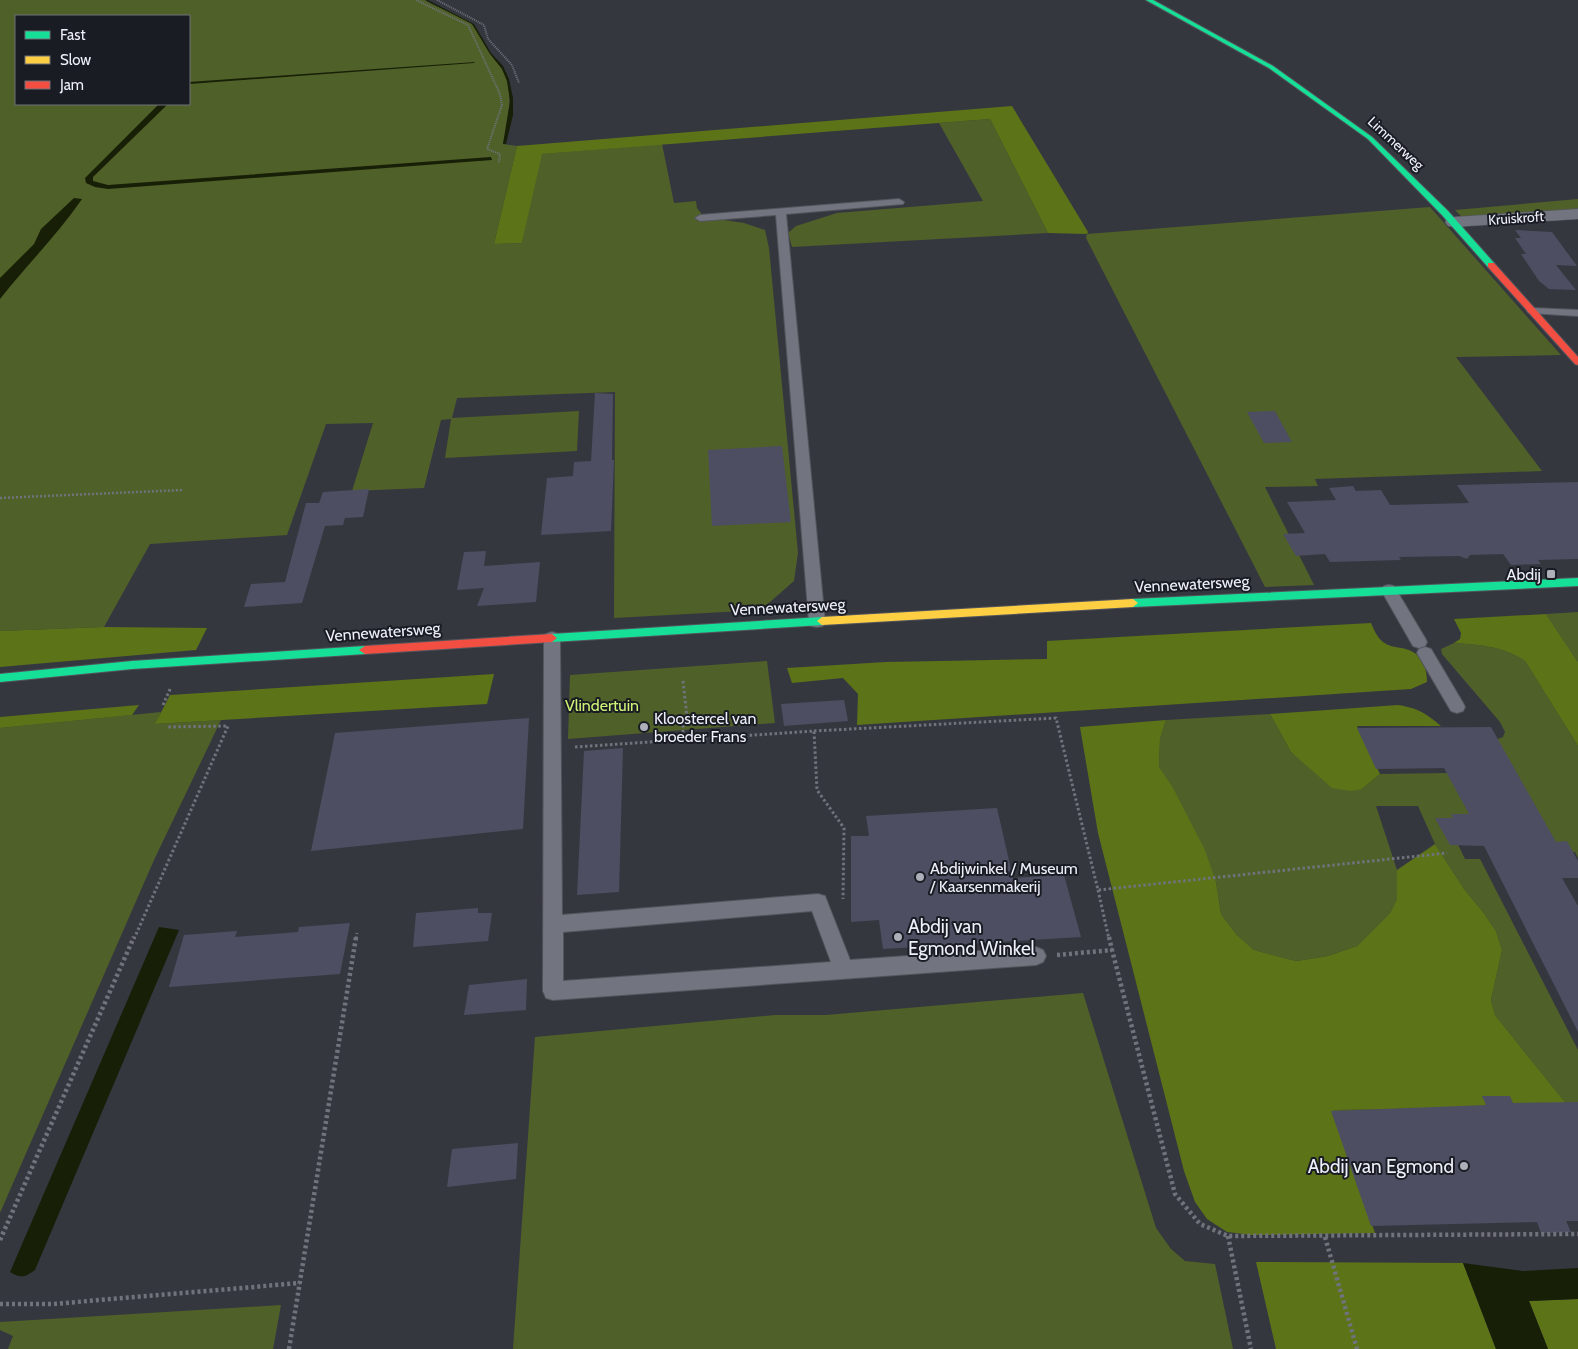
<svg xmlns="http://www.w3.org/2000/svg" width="1578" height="1349" viewBox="0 0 1578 1349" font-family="Cabin,sans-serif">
	<rect width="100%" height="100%" fill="#35373f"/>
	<path fill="#506029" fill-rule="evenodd" d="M0 0H425C439 9 456 13 469 22 478 27 480 39 486 47 490 55 497 61 502 69 515 92 508 119 503 144L517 146 494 244 522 243 541 154 662 144 674 203 696 201 697 208 704 217 744 223 765 230 769 248 798 553 794 581 761 610 614 618 615 392 457 398 452 418 579 411 577 451 445 458 451 419 441 420 424 488 352 491 373 423 326 424 287 535 150 544 104 627 0 631ZM16 16H189V104H16Z
		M990 119 1048 233 792 247 788 233 796 226 837 213 983 201 939 123Z
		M1578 199V210L1462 217 1455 210Z
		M1430 207 1561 355 1456 357 1542 471 1315 479 1318 486 1265 487 1314 585 1265 587 1086 238 1087 234Z
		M1578 612V662L1546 614Z
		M1454 643C1480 645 1503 646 1525 661L1578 746V858L1575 852 1559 853 1495 740 1503 737 1505 732 1500 722 1442 654 1441 649Z
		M767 661 775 723 568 739 570 675Z
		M161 712 156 724 221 720 154 860 0 1213V728Z
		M1270 714 1291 752 1362 789 1380 774 1450 773 1477 822 1448 824 1465 859H1480L1578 1050V1117L1337 1124 1334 1110 1567 1105 1495 1015 1491 1000 1502 950 1496 931 1483 912 1464 889 1435 844 1418 806H1376L1397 870V899L1390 913 1357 946 1328 956 1296 961 1254 950 1236 934 1221 914 1216 882 1159 767 1160 739 1166 720Z
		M1083 993 1156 1228 1171 1249 1185 1261 1215 1264 1233 1349H513L535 1037 775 1015H826Z
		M281 1305 273 1349H8L13 1336 0 1330V1322Z"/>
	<path fill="#5c7318" d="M1012 106 1088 232 1087 234 1048 233 990 119 542 154 522 243 494 244 517 146Z
		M1546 614 1578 662V746L1525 661C1503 646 1480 645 1454 643L1460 639 1461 633 1454 619Z
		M1371 623C1374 630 1377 637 1383 642 1392 649 1404 646 1413 652 1424 658 1427 671 1427 682L1411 689 857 725 858 694 843 678 792 683 787 668 886 662 1047 659V641Z
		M104 627 207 628 196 650 0 667V631Z
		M494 674 487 704 155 724 170 695Z
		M139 705 132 715 0 728V717Z
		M1398 705C1417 708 1426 713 1441 726H1357L1380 774 1362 789 1351 791 1332 788 1291 752 1270 714Z
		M1166 720 1160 739 1159 767 1173 788 1205 850 1216 882 1221 914 1236 934 1254 950 1296 961 1328 956 1357 946 1390 913 1397 899V870L1435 844 1464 889 1483 912 1496 931 1502 950 1491 1000 1495 1015 1568 1106 1334 1110 1337 1124 1375 1233 1252 1235 1227 1232 1207 1219 1195 1202 1184 1171 1098 833 1080 727Z
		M1256 1262 1463 1263 1496 1349H1276Z
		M1578 1299V1349H1548L1529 1301Z"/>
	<path fill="#181f07" d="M425 0H428L474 24 491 53 503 66 509 79 513 98V115L506 144H503L510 101 507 81 502 69 490 54 472 24Z
		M475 62 474 63 189 84V82Z
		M159 104H168L93 177V181L108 185 491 157 492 160 108 189 95 187 86 183 85 178Z
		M74 198 82 199C58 234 27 265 0 299V278L34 244 41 229Z
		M159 927 179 930 35 1270C25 1277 21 1279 10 1272Z
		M1463 1263 1523 1271 1578 1268V1299L1529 1301 1548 1349H1496Z"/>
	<path fill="#4d4e61" d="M1515 230 1552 232 1577 266 1556 265 1576 290 1549 289 1539 281 1521 254H1526L1515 238H1521Z
		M595 393 613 394 612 460H614L611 531 541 535 547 478 573 476 574 462 591 461Z
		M1275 411 1292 442 1264 443 1247 412Z
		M782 446 791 522 712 526 708 450Z
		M1578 482V559L1538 560 1541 564 1511 565 1503 554 1470 555 1467 559 1459 556 1399 557 1401 560 1330 562 1325 554 1296 556 1283 534 1305 533 1287 502 1336 500 1329 488 1353 486 1356 491 1381 490 1390 505 1469 503 1457 485Z
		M369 489 363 517 345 518 343 525 325 526 302 603 244 607 251 584 285 582 306 503H319L323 492Z
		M486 551 484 566 540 562 536 602 477 606 484 588 457 590 464 552Z
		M844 700 848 721 784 726 781 704Z
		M529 718 523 829 311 851 335 733Z
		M1491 727 1556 842 1567 841 1578 861V878H1562L1578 906V1032L1484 846 1450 845 1435 818H1453L1451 814H1469L1444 768 1376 769 1357 728Z
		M623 748 619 892 577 895 584 751Z
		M997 808 1013 878 1064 875 1081 937 883 949 879 920 851 922V836H869L866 816Z
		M478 908V913H492L488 941 413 947 416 913Z
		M350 923 340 974 169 987 184 935 237 931 235 937 298 932 299 927Z
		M527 979 526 1010 464 1015 469 985Z
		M1482 1096H1510L1513 1103 1578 1102V1221H1566L1571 1232 1541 1233 1537 1222 1371 1226 1331 1111 1486 1105Z
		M518 1143 516 1179 447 1187 452 1149Z"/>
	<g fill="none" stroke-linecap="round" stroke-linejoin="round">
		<g stroke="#53555c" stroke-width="2">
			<path id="lane" d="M899 199 904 202 903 204 786 214 825 622 823 626 817 627 811 626 809 622 776 215 700 221 695 218 700 215Z
				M1533 308 1578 310V316L1529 313 1527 311Z
				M1389 585 1394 586 1425 638 1427 642 1425 646 1419 648 1413 646 1381 590 1384 586Z
				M552 632 558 634 560 638 562 915 818 894 825 896 850 960 1036 947 1043 950 1046 956 1043 962 1036 965 553 1000 546 998 543 991 544 638 546 634ZM812 911 831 962 563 981V932Z
				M1425 647 1431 649 1463 703 1465 707 1463 711 1457 713 1451 711 1417 653 1419 649Z"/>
		</g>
		<g stroke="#53555c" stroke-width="1">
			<path id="street" d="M1578 209V219L1454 227 1448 226 1445 222 1448 218 1454 217Z"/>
		</g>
		<g stroke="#53555c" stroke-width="2">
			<path id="fast" d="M1146 0H1153L1273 66 1372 137 1448 211 1494 263V267H1488L1442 215 1368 139 1269 68Z
				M1578 578V586L1133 607 1128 603 1133 599Z
				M822 617 827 621 822 625 552 642 547 638 552 634Z
				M365 646 371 650 365 654 132 669 0 682V674L132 661Z"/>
		</g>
		<g stroke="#53555c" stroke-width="2">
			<path id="slow" d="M1133 599 1138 603 1133 607 822 625 817 621 822 617Z"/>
		</g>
		<g stroke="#53555c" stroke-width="2">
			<path id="jam" d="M1488 263H1494L1578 357V365L1575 364 1488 267Z
				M552 634 557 638 552 642 365 654 359 650 365 646Z"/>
		</g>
		<path stroke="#71737c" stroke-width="2" stroke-dasharray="1 1" stroke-linecap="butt" d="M416 0 468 25 500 94 502 105 487 149 500 154 499 163
			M437 0 484 25 488 39 512 65 519 83"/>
		<path stroke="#71737c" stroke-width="2.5" stroke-dasharray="2 2" stroke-linecap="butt" d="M0 498 183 490"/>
		<path stroke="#71737c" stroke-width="3" stroke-dasharray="2.5 2.5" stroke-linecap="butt" d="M683 681 687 717 683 726V740
			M163 705 171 687
			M814 731 1056 718 1098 890 1447 853
			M575 747 814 731 817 790 844 828 843 899
			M1098 890 1109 939
			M134 939 228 726 167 727
			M356 939 357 933"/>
		<path stroke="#71737c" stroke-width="4.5" stroke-dasharray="3 3" stroke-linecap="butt" d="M1109 937 1112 950
			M1057 955 1112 950 1175 1194 1200 1224 1228 1236 1578 1234
			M1228 1236 1251 1349
			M1325 1237 1357 1349
			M0 1240 134 937
			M0 1304H53L300 1283
			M289 1349 356 937"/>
		<use href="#lane" fill="#727480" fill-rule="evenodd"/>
		<use href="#street" fill="#727480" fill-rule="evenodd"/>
		<use href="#fast" fill="#16e098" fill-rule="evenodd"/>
		<use href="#slow" fill="#ffcf43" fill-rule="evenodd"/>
		<use href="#jam" fill="#f24e42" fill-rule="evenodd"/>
	</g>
	<g fill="#adafb9" stroke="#1a1c23" stroke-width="2">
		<rect x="1546" y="569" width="10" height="10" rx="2.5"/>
		<circle cx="644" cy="727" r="5"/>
		<circle cx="920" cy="877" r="5"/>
		<circle cx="898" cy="937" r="5"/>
		<circle cx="1464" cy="1166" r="5"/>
	</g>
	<g text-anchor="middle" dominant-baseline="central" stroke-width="4" stroke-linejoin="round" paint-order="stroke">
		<g font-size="14" fill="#edeffa" stroke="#1a1c23">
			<text transform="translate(1396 143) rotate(43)">Limmerweg</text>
			<text transform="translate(1516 218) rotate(-4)">Kruiskroft</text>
		</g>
		<g font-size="16" fill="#edeffa" stroke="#1a1c23" text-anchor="start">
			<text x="1541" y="574" text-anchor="end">Abdij</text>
			<text x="654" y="718">Kloostercel van<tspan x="654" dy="18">broeder Frans</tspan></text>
			<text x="930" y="868">Abdijwinkel / Museum<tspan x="930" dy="18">/ Kaarsenmakerij</tspan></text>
		</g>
		<g font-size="16" fill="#edeffa" stroke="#1a1c23">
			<text transform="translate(1192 584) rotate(-3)">Vennewatersweg</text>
			<text transform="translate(788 607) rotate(-3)">Vennewatersweg</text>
			<text transform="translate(383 632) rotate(-4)">Vennewatersweg</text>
		</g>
		<g font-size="16" fill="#cff477" stroke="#1a1c23">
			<text x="602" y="705">Vlindertuin</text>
		</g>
		<g font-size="19" fill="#edeffa" stroke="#1a1c23" text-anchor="start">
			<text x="908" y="926">Abdij van<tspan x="908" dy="22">Egmond Winkel</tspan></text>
			<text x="1454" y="1166" text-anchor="end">Abdij van Egmond</text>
		</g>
	</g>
	<rect x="15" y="15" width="175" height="90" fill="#1a1c23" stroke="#6e7079"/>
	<rect x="25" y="31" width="25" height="8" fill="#16e098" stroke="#6e7079"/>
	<text x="60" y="40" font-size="15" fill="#edeffa">Fast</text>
	<rect x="25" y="56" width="25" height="8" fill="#ffcf43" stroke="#6e7079"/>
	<text x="60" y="65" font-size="15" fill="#edeffa">Slow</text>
	<rect x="25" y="81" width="25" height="8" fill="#f24e42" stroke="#6e7079"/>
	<text x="60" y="90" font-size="15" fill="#edeffa">Jam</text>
</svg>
